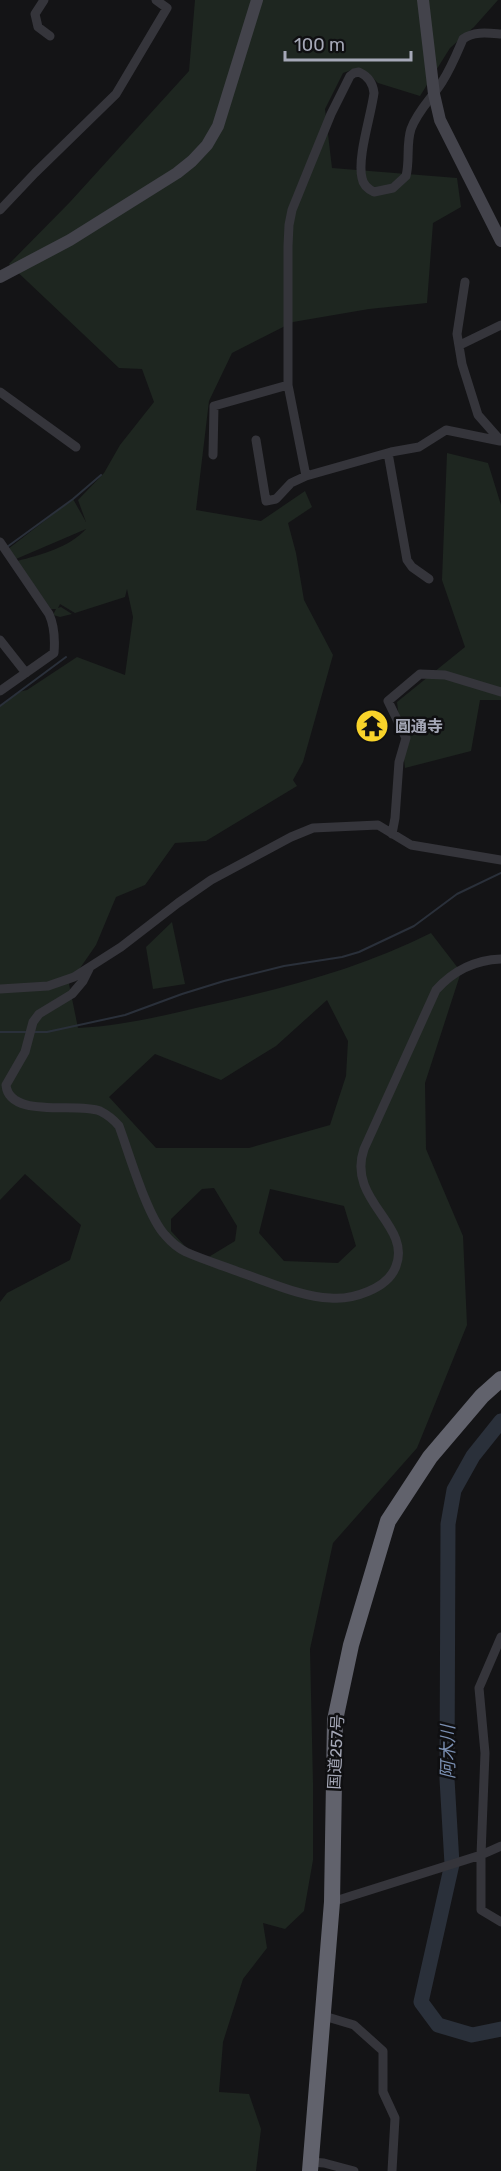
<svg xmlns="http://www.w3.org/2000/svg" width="501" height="2171" viewBox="0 0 501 2171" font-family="Rubik,'Noto Sans JP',sans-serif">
	<rect width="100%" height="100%" fill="#141416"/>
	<path fill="#1e2620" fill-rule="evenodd" d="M195 0H498L474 27 450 48 420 96 378 83 367 72 357 68 343 73 325 109 332 168 457 178 461 207 433 223 427 303 369 309 293 322 232 353 209 401 196 510 261 521 305 491 312 507 288 523 296 553 304 600 333 655 303 762 293 780 297 786 206 841 175 843 145 885 116 897 96 945 69 984 78 1028C122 1026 166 1015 209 1005 285 988 362 968 431 933L461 972 425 1083 426 1149 463 1236 467 1325 417 1448 333 1543 310 1649 313 1783V1860L304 1911 285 1929 263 1923 267 1948 243 1979 223 2042 219 2092 249 2094 261 2129 256 2171H0V1302L7 1293 70 1260 81 1225 25 1174 0 1200V706L18 692 27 690 77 657 125 675 133 617 127 589 125 597 75 613 60 604 58 608 61 607 72 614 60 617 53 615 56 609H51L17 561C41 555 70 547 86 529L16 559 8 549 73 499 86 522 78 500 104 473 120 445 154 402 142 369 119 368 9 264 70 202 189 71ZM327 1000 348 1041 346 1076 330 1125 249 1148H156L109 1097 155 1054 221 1080 276 1046ZM214 1188 237 1226 235 1241 207 1258 194 1256 171 1231V1219L202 1189ZM270 1189 344 1206 356 1246 338 1263 284 1261 259 1233Z
		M447 453 488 463 501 505V700H480L471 751 405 768 397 702 465 647 442 580Z
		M172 922 185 984 153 989 146 947Z"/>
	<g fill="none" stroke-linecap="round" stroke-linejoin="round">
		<path stroke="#2a303a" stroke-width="2" d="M7 547 73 499 101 475
			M0 706 66 657
			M0 1032H27
			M33 1032H47L125 1015 182 994 224 981 284 966 342 957 359 952 414 926 457 894 501 873"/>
		<path stroke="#2a303a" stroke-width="15" d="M501 1421 473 1456 454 1490 448 1524 447 1779 452 1864 421 2002 438 2025 472 2035 501 2029"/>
		<path stroke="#35353b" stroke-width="9" d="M44 0 35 14 38 27 50 36
			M0 210 35 173 116 94 167 8 156 0
			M465 282 457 334 462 364 478 415 501 441
			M460 345 501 325
			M0 392 76 447
			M256 440 266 501 276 499 291 483 306 476 391 452 419 447 446 430 500 441
			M388 453 407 560 412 567 429 579
			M213 455 214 406 288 385
			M306 476 288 385V246L289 225 292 210 309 168 331 114 350 76 354 73 359 72C368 76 373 84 374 93 371 116 357 157 362 178 363 185 368 189 374 192L393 188 406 176C410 161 406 144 411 129 418 110 432 98 442 82 451 68 457 53 463 39 474 31 488 33 501 34
			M0 542 49 614C54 625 55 641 54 653L0 691
			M0 640 26 673
			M392 834 395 818 399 762 406 738 388 701 420 674 445 675 501 692
			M89 969 83 981 72 994 39 1014 33 1022 25 1052 6 1085C9 1119 77 1102 100 1111 108 1115 114 1120 119 1126 129 1153 147 1216 165 1235 171 1242 178 1248 186 1252 204 1260 224 1266 242 1273 269 1282 302 1297 330 1298 352 1300 388 1289 396 1266 412 1225 346 1200 364 1149L436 990C453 971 475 960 501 959
			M0 989 48 986 74 977 121 947 178 903 211 880 291 837 313 828 378 825 411 845 501 860
			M501 1637 479 1688 485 1753 481 1855V1910L501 1922
			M332 1902 481 1855 501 1846
			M324 2016 354 2025 383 2051V2092L395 2118 392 2171
			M311 2162 324 2163 354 2171"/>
		<path stroke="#43434b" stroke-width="12" d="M423 0 434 94 440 120 501 241
			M0 277 70 240 177 173 192 161 207 145 218 126 257 0"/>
		<path stroke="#61626c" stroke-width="16" d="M310 2171 332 1902 335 1720 351 1645 388 1521 430 1457 482 1396 501 1379"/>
	</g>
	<defs>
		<g id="temple-disc" transform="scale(1.725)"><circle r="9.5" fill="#f8d32a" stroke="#0f0f11"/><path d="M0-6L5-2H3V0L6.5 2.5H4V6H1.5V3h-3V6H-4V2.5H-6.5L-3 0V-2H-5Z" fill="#111"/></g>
	</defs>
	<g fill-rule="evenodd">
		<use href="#temple-disc" x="372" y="726"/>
	</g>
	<g text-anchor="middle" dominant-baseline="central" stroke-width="5" stroke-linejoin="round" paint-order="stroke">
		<g font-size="16" font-weight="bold" fill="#a5a8b7" stroke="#0f0f11" text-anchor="start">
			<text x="395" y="726">圓通寺</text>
		</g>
		<g font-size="16" fill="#a5a8b7" stroke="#0f0f11">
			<text transform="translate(336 1752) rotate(-87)">国道257号</text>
		</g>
		<g font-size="18" font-style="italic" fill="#7b90b3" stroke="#0f0f11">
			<text transform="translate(448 1752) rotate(-90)">阿木川</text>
		</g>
	</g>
	<path d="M285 51v9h126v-9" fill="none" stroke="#a5a8b7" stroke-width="3"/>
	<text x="294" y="51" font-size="18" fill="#a5a8b7" stroke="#0f0f11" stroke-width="4.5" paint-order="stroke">100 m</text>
</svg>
